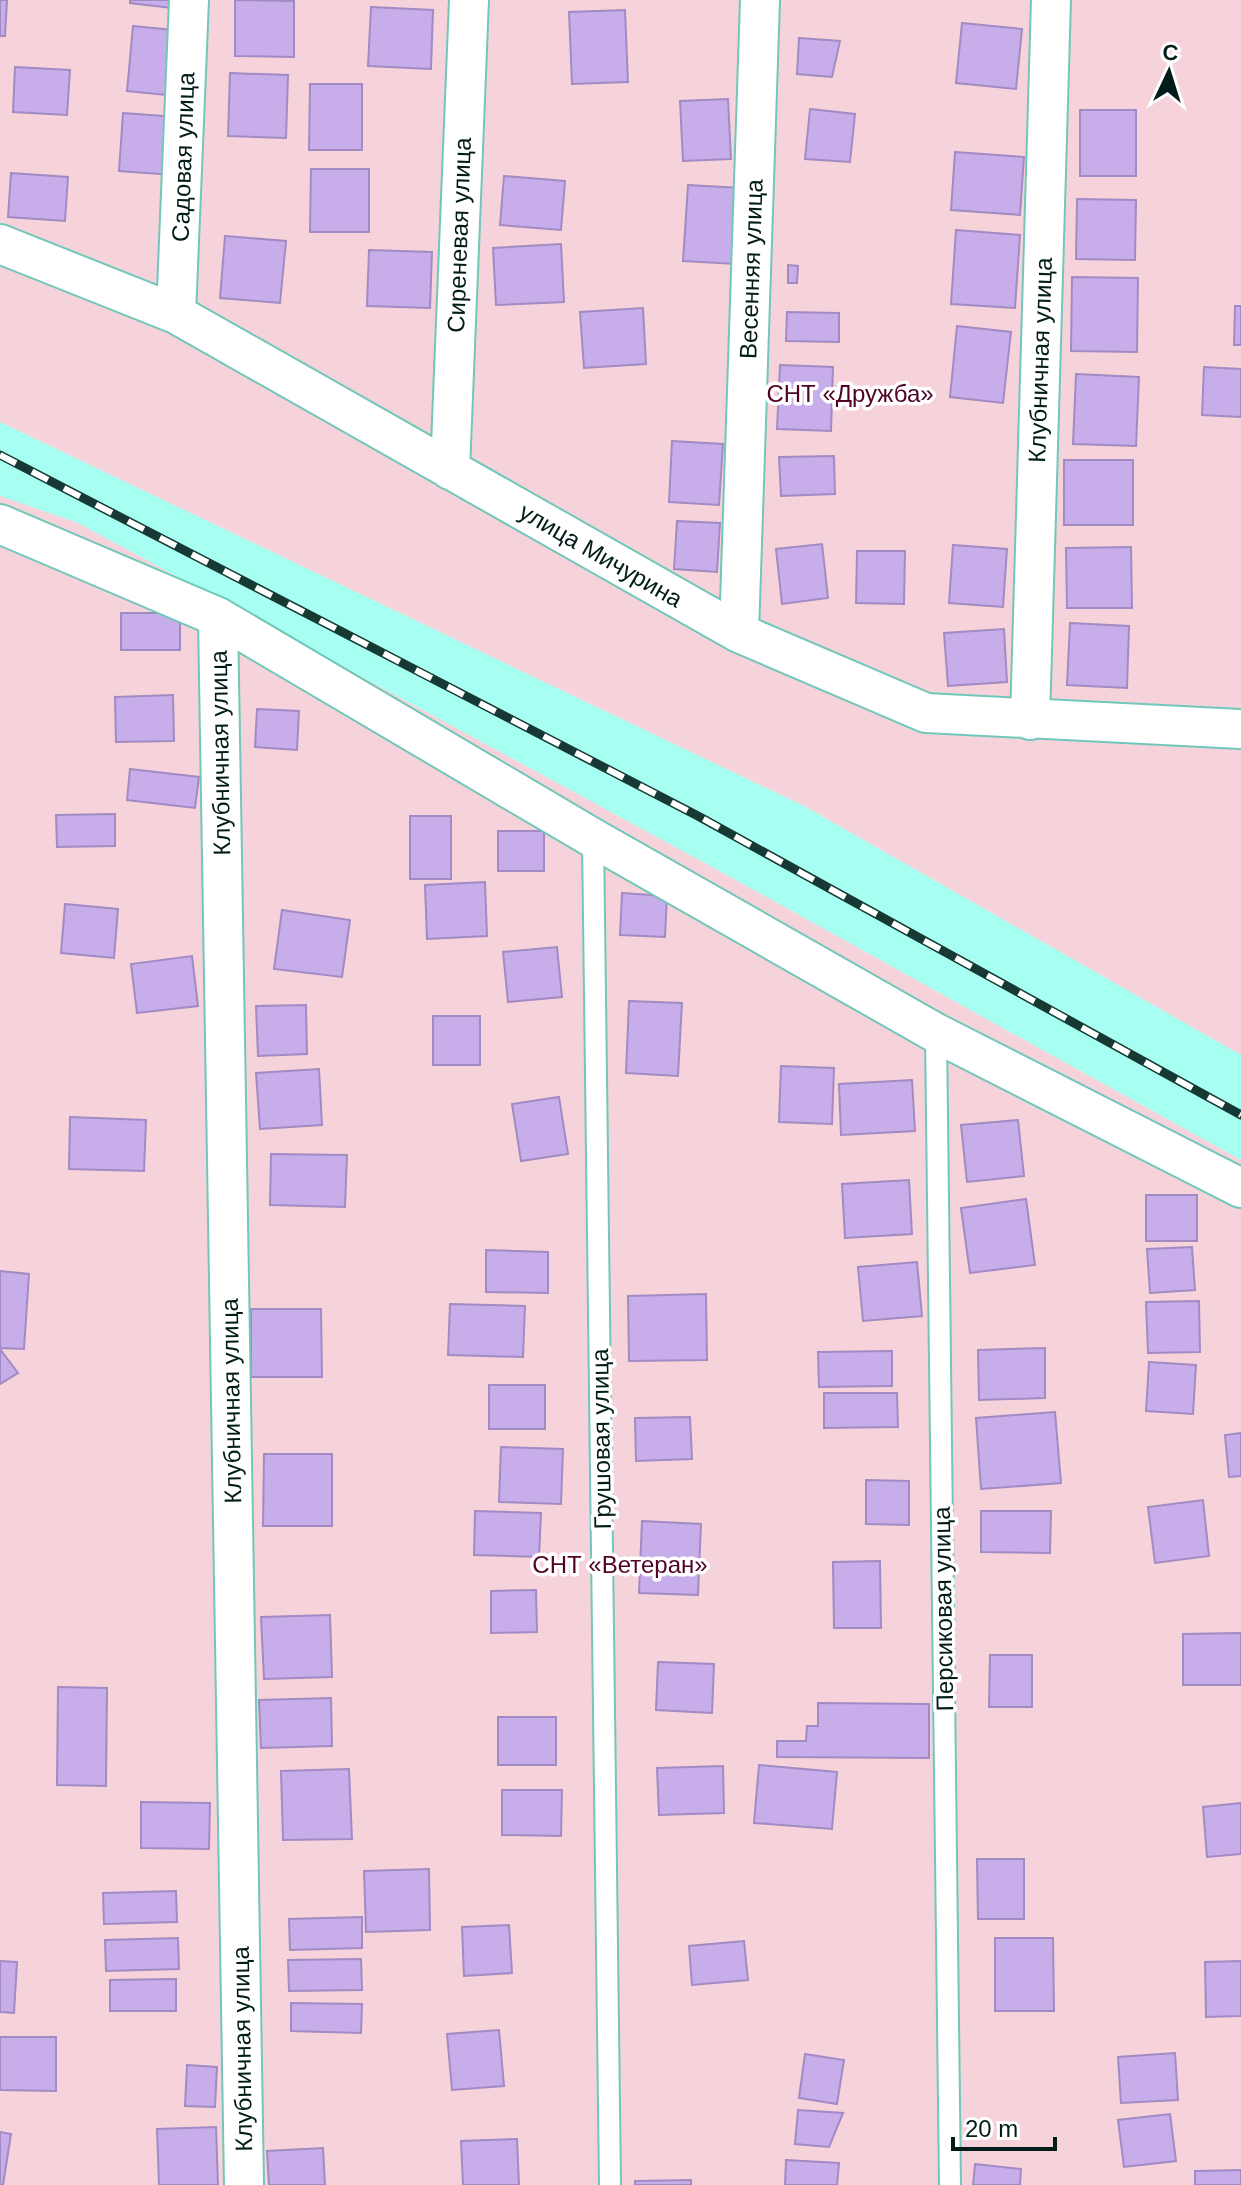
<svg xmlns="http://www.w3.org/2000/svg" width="1241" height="2185" viewBox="0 0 1241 2185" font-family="Arial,sans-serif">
	<rect width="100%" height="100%" fill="#a7fff1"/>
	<path fill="#f6d3db" d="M0 0H1241V1055L804 806 0 422Z
		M0 496 78 523 714 868 1241 1160V2185H0Z"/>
	<path fill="#c7aeea" stroke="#a28ac3" stroke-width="2" d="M0 0H7L5 36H0Z
		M130 0H181L180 9 130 3Z
		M235 0 294 1V57L235 56Z
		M371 7 433 10 431 69 368 66Z
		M625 10 628 82 572 84 569 12Z
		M962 23 1022 29 1016 89 956 83Z
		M133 26 183 31 177 96 127 91Z
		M799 38 840 41 832 77 797 74Z
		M15 67 70 70 67 115 13 112Z
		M230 73 288 75 286 138 228 136Z
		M310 84H362V150H309Z
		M728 99 731 159 683 161 680 101Z
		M810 109 855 114 850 162 805 159Z
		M1080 110H1136V176H1080Z
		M123 113 177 117 173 175 119 171Z
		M955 152 1024 157 1020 215 951 210Z
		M311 169H369V232H310Z
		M11 173 68 177 65 221 8 217Z
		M504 176 565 181 561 230 500 225Z
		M688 185 741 188 737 264 683 261Z
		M1077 199 1136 200 1135 260 1076 259Z
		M956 230 1020 235 1015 308 951 304Z
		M225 236 286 241 280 303 220 298Z
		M561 244 564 302 496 305 493 248Z
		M369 250 432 252 430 308 367 306Z
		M788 265 798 266 797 283H788Z
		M1072 277 1138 278 1137 352 1071 351Z
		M1235 306H1241V345H1234Z
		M643 308 646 364 584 368 580 312Z
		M787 312 839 313V342L786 341Z
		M957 326 1011 332 1003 403 950 397Z
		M780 365 833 367 831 431 777 429Z
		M1204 367 1241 369V417L1202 415Z
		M1076 374 1139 377 1136 446 1073 444Z
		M672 441 723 444 719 505 669 502Z
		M834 456 835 494 781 496 779 457Z
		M1064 460H1133V525H1064Z
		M677 521 720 523 717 572 674 569Z
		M822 544 828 598 782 604 776 549Z
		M953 545 1007 549 1003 607 949 603Z
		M1131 547 1132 608H1067L1066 548Z
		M857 551H905L904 604 856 603Z
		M121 613H180V650H121Z
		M1070 623 1129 626 1127 688 1067 685Z
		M1004 629 1007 682 948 686 944 633Z
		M173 695 174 741 116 742 115 697Z
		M257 709 299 711 297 750 255 747Z
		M130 769 199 777 195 808 127 800Z
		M115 814V846L57 847 56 815Z
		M410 816H451V879H410Z
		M498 831H544V871H498Z
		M485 882 487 936 427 939 425 885Z
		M622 893 667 896 665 937 620 935Z
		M65 904 118 909 114 958 61 953Z
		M282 910 350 920 342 977 274 969Z
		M557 947 562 997 508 1002 503 952Z
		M192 956 198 1006 137 1013 131 964Z
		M629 1001 682 1003 678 1076 626 1073Z
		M306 1005 307 1054 258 1056 256 1006Z
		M433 1016H480V1065H433Z
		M781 1066 834 1068 832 1124 779 1122Z
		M319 1069 322 1125 260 1129 256 1073Z
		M912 1080 915 1131 841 1135 839 1084Z
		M559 1097 568 1154 521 1161 512 1104Z
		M70 1117 146 1120 144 1171 69 1169Z
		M1018 1120 1024 1176 967 1182 961 1125Z
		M271 1154 347 1155 345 1207 270 1205Z
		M909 1180 912 1234 845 1238 842 1184Z
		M1146 1195H1197V1241H1146Z
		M1026 1199 1035 1265 970 1273 961 1208Z
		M1192 1247 1195 1290 1150 1293 1147 1249Z
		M486 1250 548 1252V1293L486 1292Z
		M917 1262 922 1316 863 1321 858 1267Z
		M0 1271 29 1274 24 1349 0 1348Z
		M706 1294 707 1360 629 1361 628 1296Z
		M1199 1301 1200 1352 1148 1353 1146 1302Z
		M450 1304 525 1306 523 1357 448 1355Z
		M251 1309H321L322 1377H251Z
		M1045 1348V1398L979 1400 978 1350Z
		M0 1349 18 1373 0 1384Z
		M892 1351V1386L819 1387 818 1352Z
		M1149 1362 1196 1365 1193 1414 1146 1411Z
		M489 1385H545V1429H489Z
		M824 1393H897L898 1427 824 1428Z
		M1055 1412 1061 1483 981 1489 976 1418Z
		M690 1417 692 1459 636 1461 635 1418Z
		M1241 1433V1476L1229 1477 1225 1435Z
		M501 1447 563 1449 561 1504 499 1502Z
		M264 1454H332V1526H263Z
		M866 1480 909 1481V1525L866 1524Z
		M1203 1500 1209 1556 1155 1563 1148 1507Z
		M475 1511 541 1513 539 1557 474 1555Z
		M981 1511H1051L1050 1553 981 1552Z
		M642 1521 701 1524 698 1595 639 1593Z
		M880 1561 881 1628H834L833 1562Z
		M536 1590 537 1632 491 1633V1591Z
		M330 1615 332 1677 264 1679 261 1617Z
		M1241 1633V1685H1183V1634Z
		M990 1655H1032V1707H989Z
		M658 1662 714 1664 712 1713 656 1710Z
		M58 1687 107 1688 106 1786 57 1785Z
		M331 1698 332 1746 261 1748 259 1700Z
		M818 1703 929 1704V1758L777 1757V1741H806L807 1726H818Z
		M498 1717H556V1765H498Z
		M759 1765 837 1772 832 1829 754 1823Z
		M723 1766 724 1813 659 1815 657 1768Z
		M349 1769 352 1839 283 1840 281 1771Z
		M502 1790H562L561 1836 502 1835Z
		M141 1802 210 1803 209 1849 141 1848Z
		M1241 1803V1854L1207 1857 1203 1807Z
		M977 1859H1024V1919H978Z
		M429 1869 430 1930 366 1932 364 1871Z
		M176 1891 177 1922 104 1924 103 1893Z
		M362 1917V1948L290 1950 289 1919Z
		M509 1925 512 1973 464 1976 462 1927Z
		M178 1938 179 1969 106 1971 105 1940Z
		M995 1938H1053L1054 2011H995Z
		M744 1941 748 1980 692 1985 689 1946Z
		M361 1959 362 1990 289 1991 288 1960Z
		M0 1961 17 1962 14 2013 0 2012Z
		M1241 1961V2016L1206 2017 1205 1962Z
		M176 1979V2011H110V1980Z
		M291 2003 362 2004 361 2033 291 2031Z
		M499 2030 504 2086 452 2090 447 2034Z
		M0 2037H56V2091L0 2090Z
		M1175 2053 1178 2100 1121 2103 1118 2057Z
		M805 2054 844 2060 837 2104 799 2098Z
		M187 2065 217 2067 215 2107 185 2106Z
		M798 2110 843 2113 829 2147 795 2144Z
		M1170 2114 1176 2161 1124 2167 1118 2120Z
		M216 2127 218 2185H159L157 2129Z
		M0 2132 11 2134 3 2185H0Z
		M517 2139 519 2185H463L461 2141Z
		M323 2148 325 2185H269L267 2151Z
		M786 2160 839 2163 837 2185H785Z
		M975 2164 1021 2169 1020 2185H973Z
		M1241 2170V2185H1195V2171Z
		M691 2180V2185H635V2181Z"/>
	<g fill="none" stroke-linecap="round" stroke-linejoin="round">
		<g stroke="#70c7ba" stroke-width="24">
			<path id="service" d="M593 838 610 2185
				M936 1033 950 2185"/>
		</g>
		<g stroke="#70c7ba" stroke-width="42">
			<path id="minor" d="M0 244 176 314 739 633 926 713 1241 729
				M176 314 189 0
				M450 470 469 0
				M0 524 218 617 593 838 936 1033 1241 1188
				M218 617 244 2185
				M739 633 760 0
				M1030 720 1051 0"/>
		</g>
		<use href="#service" stroke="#fff" stroke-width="20"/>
		<use href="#minor" stroke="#fff" stroke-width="38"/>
		<g stroke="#163934" stroke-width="9">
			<path id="rail" d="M0 455 698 816 1241 1115"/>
		</g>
		<use href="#rail" stroke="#fff" stroke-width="6" stroke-dasharray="18" stroke-linecap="butt"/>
	</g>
	<g text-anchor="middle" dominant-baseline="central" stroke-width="7" stroke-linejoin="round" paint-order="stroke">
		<g font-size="24" fill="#021d19" stroke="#fff">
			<text transform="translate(183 157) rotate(-88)">Садовая улица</text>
			<text transform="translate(459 235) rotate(-88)">Сиреневая улица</text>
			<text transform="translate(751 269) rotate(-88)">Весенняя улица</text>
			<text transform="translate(1040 360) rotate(-88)">Клубничная улица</text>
			<text transform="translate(601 555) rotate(30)">улица Мичурина</text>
			<text transform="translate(220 753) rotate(-91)">Клубничная улица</text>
			<text transform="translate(231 1401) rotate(-91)">Клубничная улица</text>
			<text transform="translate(601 1439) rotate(-91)">Грушовая улица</text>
			<text transform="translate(943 1609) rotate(-91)">Персиковая улица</text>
			<text transform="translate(242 2049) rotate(-91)">Клубничная улица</text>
		</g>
		<g font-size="24" fill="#500324" stroke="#fff">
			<text x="850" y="393">СНТ «Дружба»</text>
			<text x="620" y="1564">СНТ «Ветеран»</text>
		</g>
	</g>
	<g transform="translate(1169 72) rotate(4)" stroke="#ffffff" stroke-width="6" paint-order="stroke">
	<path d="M0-6L14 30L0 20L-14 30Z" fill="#021d19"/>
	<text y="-12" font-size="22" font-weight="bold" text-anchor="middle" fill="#021d19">С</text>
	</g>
	<path d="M953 2137v12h102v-12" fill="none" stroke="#021d19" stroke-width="4"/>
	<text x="965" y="2137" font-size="24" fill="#021d19" stroke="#ffffff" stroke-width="6" paint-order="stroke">20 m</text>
</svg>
